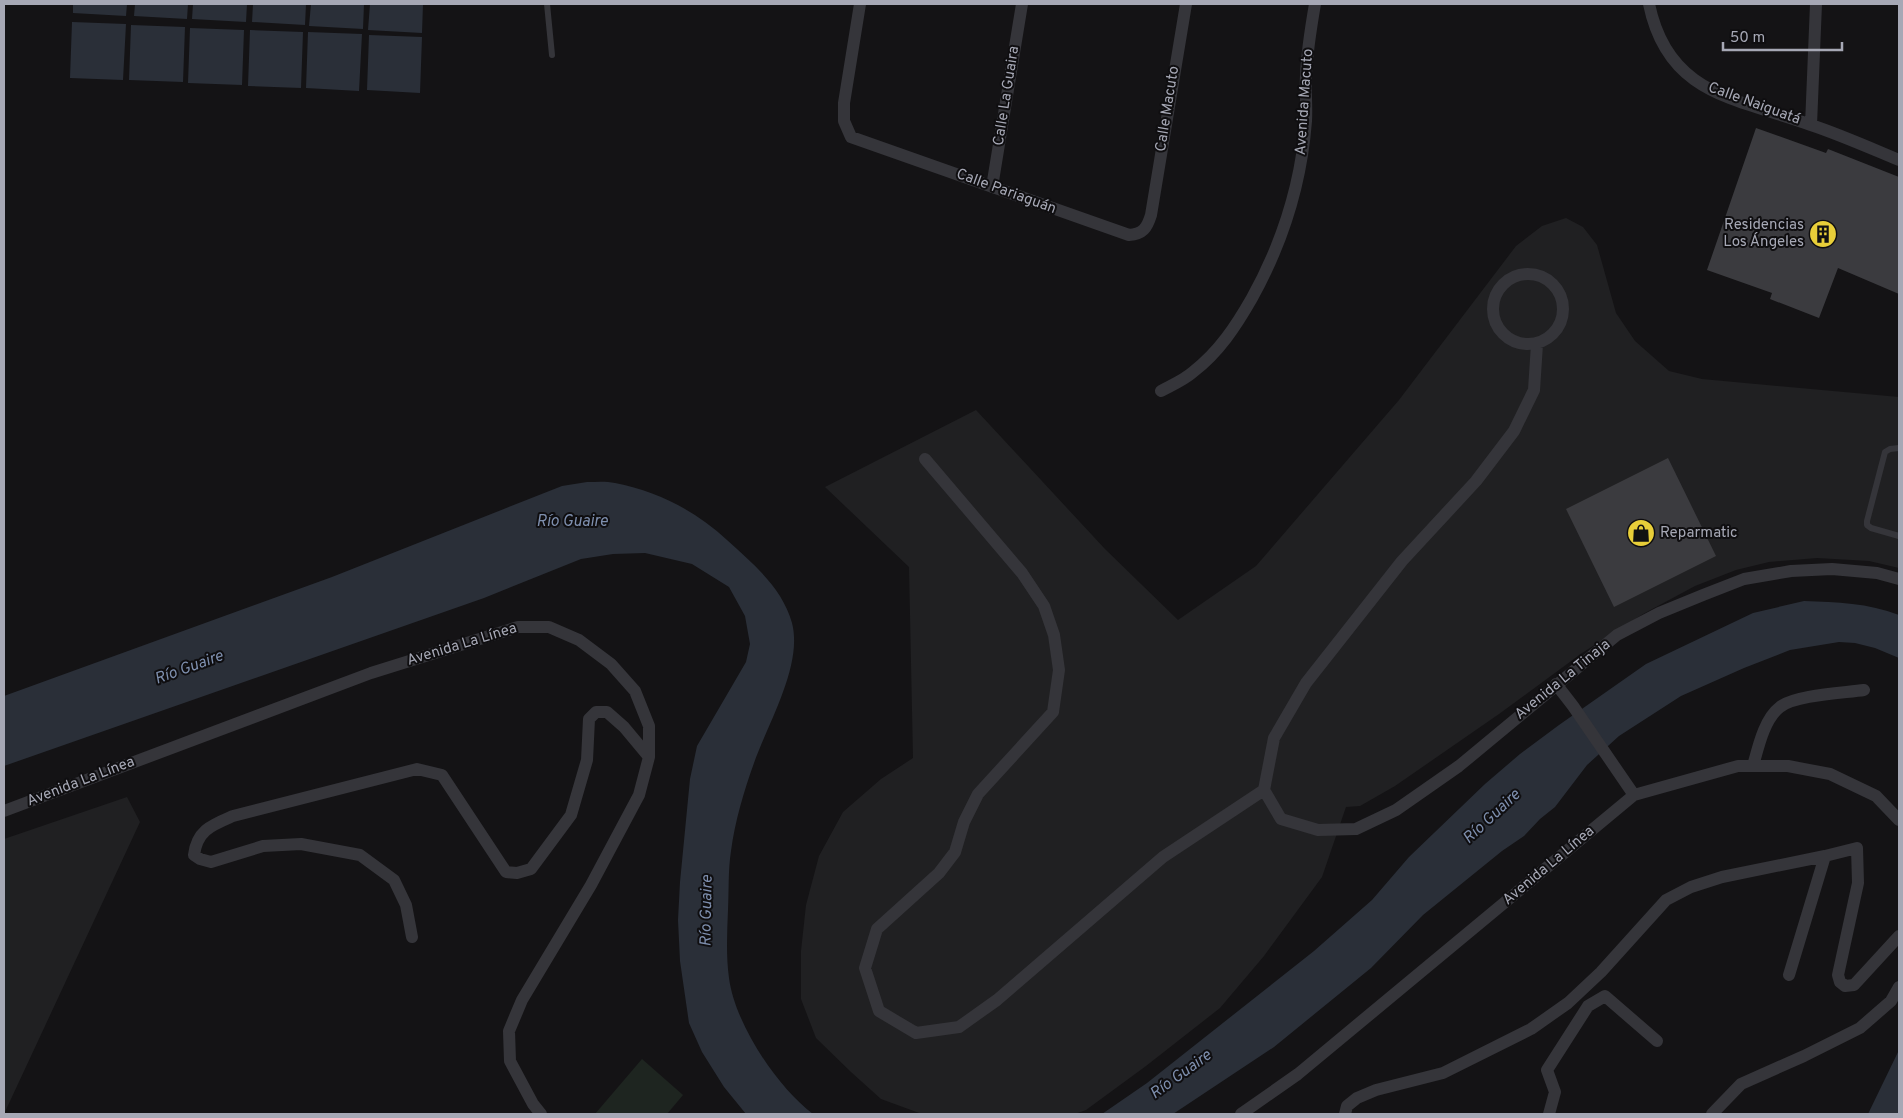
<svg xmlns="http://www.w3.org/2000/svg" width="1903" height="1118" viewBox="0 0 1903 1118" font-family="Overpass,sans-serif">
	<rect width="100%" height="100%" fill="#141315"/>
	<path fill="#202022" d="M1566 218 1583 227 1597 245 1616 313 1635 341 1669 371 1702 379 1899 397V568L1869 561 1817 558 1769 562 1736 570 1695 586 1643 614 1582 653 1499 714 1395 786 1360 806 1346 807 1322 877 1264 956 1220 1008 1146 1066 1086 1110 1075 1114H922L881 1099 851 1072 816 1038 801 999V951L806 905 819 856 843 812 881 779 913 758 909 567 825 487 976 410 1105 549 1178 620 1256 566 1399 400 1516 246 1542 226Z
		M127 797 140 822 4 1114V839Z"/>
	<path fill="#1e2520" d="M642 1059 683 1095 667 1114H595Z"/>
	<path fill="#2a2f38" d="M73 4H127L126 16 73 13Z
		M135 4H188L187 19 134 16Z
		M193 4H247L246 22 192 19Z
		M253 4H306L305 25 252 22Z
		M311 4H364L363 29 309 26Z
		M370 4H423L422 33 368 30Z
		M72 22 126 24 123 80 70 78Z
		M131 25 185 27 183 82 129 80Z
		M190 28 244 30 242 85 188 83Z
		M250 30 303 32 301 88 248 86Z
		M308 32 362 34 359 91 306 88Z
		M369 35 422 37 420 93 367 90Z
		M587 482C596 482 606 481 615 483 657 491 696 511 727 540 753 564 782 587 792 623 803 665 768 723 754 763 744 791 735 821 731 851 728 870 729 891 728 910 727 933 726 956 729 978 735 1024 777 1087 813 1114H746L724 1087 702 1052 689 1023 680 961 678 920 680 882 690 779 697 746 746 662 750 644 745 616 729 587 692 564 645 553 613 554 581 559 484 598 4 766V696L332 577 562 486Z
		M1804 601C1837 602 1868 603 1899 615V658L1875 648 1855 643 1839 642 1790 650 1744 668 1681 696 1619 736 1587 765 1555 807 1540 819 1524 836 1502 851 1423 915 1371 968 1274 1047 1173 1114H1102L1147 1083 1314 951 1372 900 1409 857 1485 784 1520 754 1559 725 1646 664 1753 613Z
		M1899 1050V1114H1868Z"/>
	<path fill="#3b3b3f" d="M1756 128 1826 153 1828 149 1899 177V294L1838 268 1819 318 1770 299 1772 293 1707 270Z
		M1668 458 1716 556 1614 607 1566 509Z"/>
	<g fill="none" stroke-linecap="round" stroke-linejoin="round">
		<path stroke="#35353a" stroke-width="6" d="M547 4 552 55
			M1899 448 1890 449 1885 452 1867 521V525L1871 528 1899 536"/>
		<path stroke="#35353a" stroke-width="12" d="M860 4 844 103V121L851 137 1129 235C1143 234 1147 228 1151 215L1186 4
			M1649 4C1668 96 1737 98 1811 125 1841 135 1870 148 1899 160
			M1811 125 1816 4
			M992 187 1022 4
			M1493 309a35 35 0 1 1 70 0a35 35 0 1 1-70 0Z
			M1161 391C1172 385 1184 380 1193 372 1219 352 1236 326 1252 298 1283 242 1301 186 1306 121 1307 106 1305 91 1306 75 1307 52 1311 27 1315 4
			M925 459 1022 573 1044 606 1054 635 1059 670 1053 712 978 794 964 822 955 852 939 873 877 929 865 968 879 1011 916 1033 959 1027 997 1000 1163 857 1264 790 1274 738 1306 683 1402 561 1476 481 1514 431 1534 390 1537 344
			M1556 684 1573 706 1634 795
			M1753 766C1758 748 1764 719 1780 707 1795 695 1844 693 1864 690
			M1264 790 1281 819 1318 830 1356 829 1396 810 1459 766 1617 635 1659 613 1703 595 1744 579 1791 571 1832 569 1877 573 1899 579
			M4 811 371 673 518 627H549L579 640 611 664 635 691 649 726V757L639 795 591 885 522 1000 509 1031 510 1061 533 1104 541 1114
			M412 937 406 905 394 880 360 855 301 844 263 846 211 862 200 859 194 855C197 830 212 825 233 816L417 769 442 775 506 872 517 873 531 869 571 815 587 760 589 719 596 712H607L624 727 649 757
			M1789 975 1825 856
			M1241 1114 1298 1074 1634 795 1738 766H1788L1830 774 1876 796 1899 820
			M1345 1114 1347 1106 1357 1098 1376 1090 1443 1073 1531 1029 1568 1003 1601 972 1666 900 1691 887 1722 877 1825 856 1857 848 1858 883 1838 975 1840 982 1845 986 1854 985 1899 936
			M1549 1114 1555 1092 1547 1070 1588 1006 1605 996 1657 1041
			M1712 1114 1741 1084 1804 1056 1860 1028 1891 1001 1899 987"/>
	</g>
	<defs>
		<g id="building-disc" transform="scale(1.4375)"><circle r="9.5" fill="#e8ce39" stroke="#0f0e10"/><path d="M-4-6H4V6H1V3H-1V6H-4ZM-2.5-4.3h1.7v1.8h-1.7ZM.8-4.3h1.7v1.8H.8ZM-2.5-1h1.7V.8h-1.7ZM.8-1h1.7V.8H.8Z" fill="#111"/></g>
		<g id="shop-disc" transform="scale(1.4375)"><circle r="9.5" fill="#e8ce39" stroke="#0f0e10"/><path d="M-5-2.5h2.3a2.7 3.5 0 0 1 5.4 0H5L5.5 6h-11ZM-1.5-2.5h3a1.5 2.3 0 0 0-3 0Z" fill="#111"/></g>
	</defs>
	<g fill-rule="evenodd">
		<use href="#building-disc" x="1823" y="234"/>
		<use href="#shop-disc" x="1641" y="533"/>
	</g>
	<g text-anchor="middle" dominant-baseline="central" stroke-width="4" stroke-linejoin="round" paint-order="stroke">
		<g font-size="15" fill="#a6a8b5" stroke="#0f0e10">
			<text transform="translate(1007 96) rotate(-81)">Calle La Guaira</text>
			<text transform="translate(1305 102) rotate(-86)">Avenida Macuto</text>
			<text transform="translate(1754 104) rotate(20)">Calle Naiguatá</text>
			<text transform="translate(1168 109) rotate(-81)">Calle Macuto</text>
			<text transform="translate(1006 192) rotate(20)">Calle Pariaguán</text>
			<text transform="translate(462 645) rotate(-17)">Avenida La Línea</text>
			<text transform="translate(1563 680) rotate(-39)">Avenida La Tinaja</text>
			<text transform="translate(81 782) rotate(-21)">Avenida La Línea</text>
			<text transform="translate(1549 866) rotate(-40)">Avenida La Línea</text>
		</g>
		<g font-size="15" fill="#a6a8b5" stroke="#0f0e10" text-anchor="end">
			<text x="1804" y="225">Residencias<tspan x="1804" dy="17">Los Ángeles</tspan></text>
			<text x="1660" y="533" text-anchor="start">Reparmatic</text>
		</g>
		<g font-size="16" font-style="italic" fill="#7e8fae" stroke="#0f0e10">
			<text x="572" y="522">Río Guaire</text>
			<text transform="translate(189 668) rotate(-20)">Río Guaire</text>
			<text transform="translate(1492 817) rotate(-43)">Río Guaire</text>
			<text transform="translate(707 911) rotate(-89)">Río Guaire</text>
			<text transform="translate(1181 1075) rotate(-36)">Río Guaire</text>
		</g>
	</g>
	<rect width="1903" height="1118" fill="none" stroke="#a6a8b5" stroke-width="10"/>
	<path d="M1723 42v8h119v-8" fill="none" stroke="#a6a8b5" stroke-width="2.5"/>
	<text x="1730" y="42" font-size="15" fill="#a6a8b5" stroke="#0f0e10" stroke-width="4" paint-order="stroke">50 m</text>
</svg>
